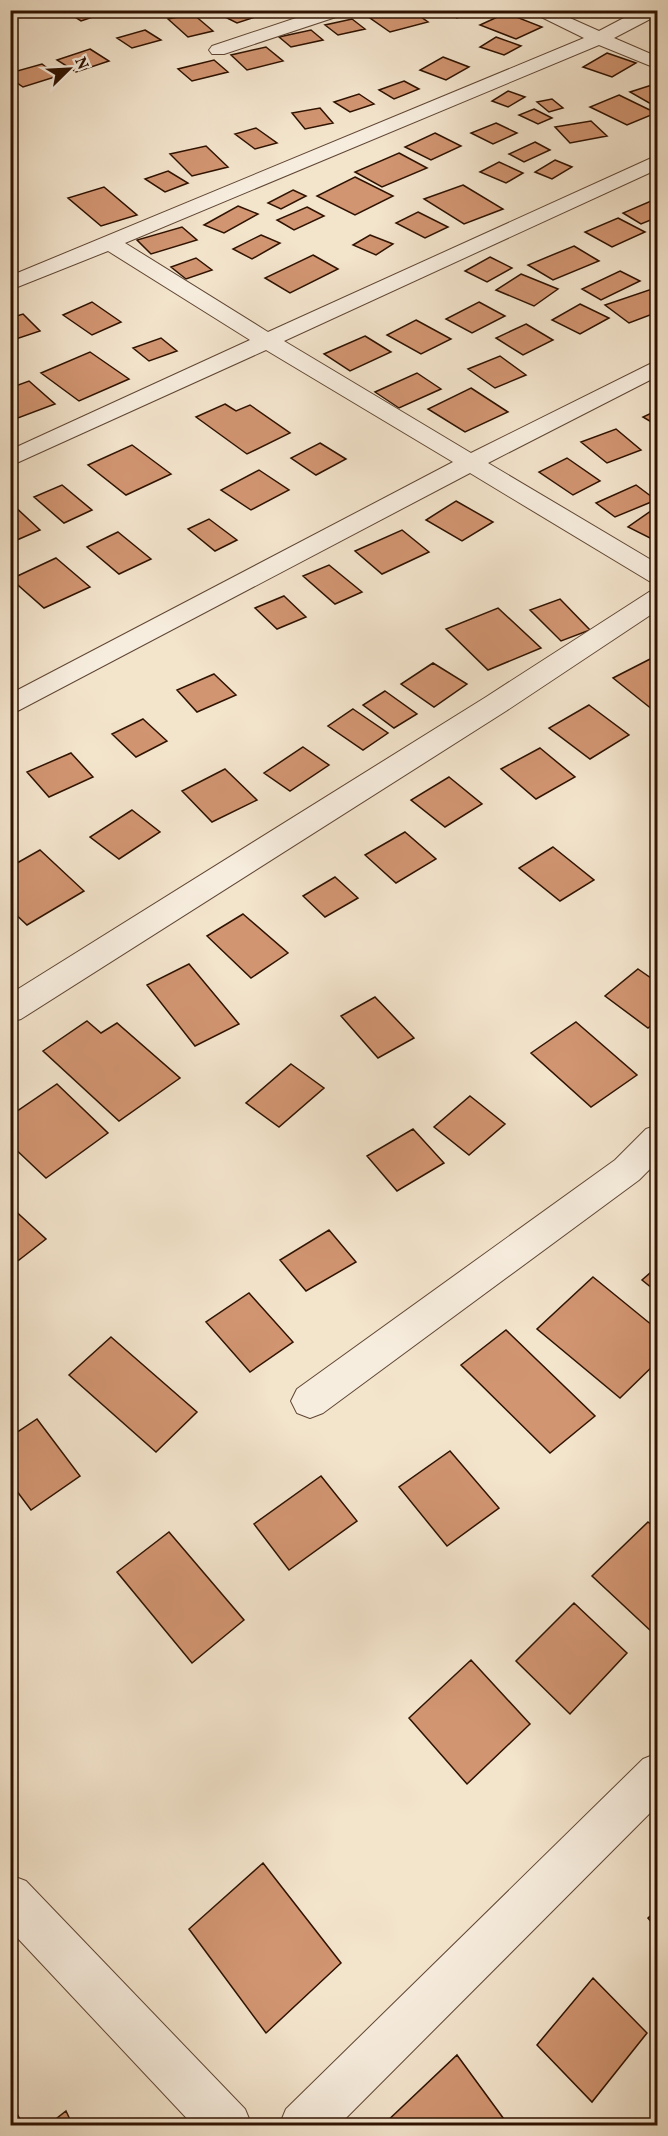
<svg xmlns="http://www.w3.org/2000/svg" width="668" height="2136" viewBox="0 0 668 2136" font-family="Vollkorn,serif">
	<rect width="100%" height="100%" fill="#f3e4cc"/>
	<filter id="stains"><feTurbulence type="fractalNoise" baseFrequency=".00333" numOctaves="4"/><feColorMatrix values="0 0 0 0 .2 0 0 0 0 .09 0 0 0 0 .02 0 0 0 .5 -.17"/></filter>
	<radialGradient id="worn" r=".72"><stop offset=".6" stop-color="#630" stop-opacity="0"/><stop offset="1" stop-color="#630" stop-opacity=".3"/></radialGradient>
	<path fill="#d19571" stroke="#2f1200" stroke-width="1.5" d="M64 10H110L111 11 81 21Z
		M267 10 270 12 237 23 213 11Z
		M402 10H411L428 22 390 32 370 18Z
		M441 10H477L457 18Z
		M506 13 542 27 516 39 480 25Z
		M193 14 213 31 188 37 168 19Z
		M352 19 365 29 338 35 325 25Z
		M145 30 161 40 132 48 117 38Z
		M311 30 323 40 291 47 279 37Z
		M496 37 521 46 504 55 480 47Z
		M266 47 283 61 247 70 231 55Z
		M90 49 109 61 76 72 57 60Z
		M607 53 636 63 612 77 583 67Z
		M443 57 469 67 446 80 420 70Z
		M214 60 228 72 192 81 178 69Z
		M42 64 58 76 23 87 10 78V73Z
		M404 81 419 89 394 99 379 90Z
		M658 83V108L630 92Z
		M508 91 525 97 508 107 492 101Z
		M359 94 374 104 350 112 334 102Z
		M619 95 656 113 627 125 590 107Z
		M552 99 563 108 549 112 537 102Z
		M320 108 333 123 305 129 292 113Z
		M534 109 552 118 538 124 519 115Z
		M591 121 607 136 570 143 555 127Z
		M496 123 517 133 493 144 471 133Z
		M256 128 277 143 255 149 235 134Z
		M435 133 461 146 431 160 405 147Z
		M535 142 550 150 524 162 509 154Z
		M206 146 228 167 192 176 170 154Z
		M399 153 427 168 382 187 355 172Z
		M555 160 572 167 552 179 535 172Z
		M499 162 523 173 506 183 480 172Z
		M168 171 188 183 165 192 145 179Z
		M355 177 393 196 355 215 317 196Z
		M463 185 503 209 464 224 424 199Z
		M104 187 137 215 101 226 68 198Z
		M293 190 306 196 281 209 268 203Z
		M651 201 658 204V217L641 224 623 213Z
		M238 206 258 214 224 233 204 225Z
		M307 207 324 216 294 230 277 220Z
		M418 212 448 227 425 238 396 223Z
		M618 218 645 232 612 247 585 232Z
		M182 227 197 240 151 254 137 240Z
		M261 235 280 243 252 259 233 249Z
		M370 235 393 244 376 255 353 245Z
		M574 246 599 261 553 280 528 265Z
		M313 255 338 269 290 293 265 278Z
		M490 257 512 268 487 282 465 271Z
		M196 258 212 270 186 279 171 267Z
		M620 271 640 281 601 300 582 289Z
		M521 274 558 289 534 306 496 290Z
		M652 289 658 293V312L629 323 605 305Z
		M92 302 121 322 92 335 63 315Z
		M479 302 505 316 472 333 446 319Z
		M580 304 609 318 580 334 552 320Z
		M23 314 40 331 10 341V318Z
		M416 320 451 339 421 354 387 335Z
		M526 324 553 340 523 355 496 338Z
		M365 336 391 352 350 371 324 354Z
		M161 338 177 351 149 361 133 348Z
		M90 352 129 379 79 401 41 373Z
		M500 356 526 375 495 388 468 369Z
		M417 373 441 389 399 408 375 392Z
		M29 381 55 404 10 421V388Z
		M471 388 508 412 465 432 428 409Z
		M225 404 236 411 250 405 290 433 247 454 196 417Z
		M658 410V426L643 417Z
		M616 429 641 450 607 463 581 442Z
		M320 443 346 459 316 475 291 458Z
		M132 445 171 474 126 495 88 465Z
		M567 458 600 481 573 495 539 472Z
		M259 470 289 490 251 510 221 490Z
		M62 485 92 510 64 523 34 497Z
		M636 485 656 500 615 517 596 503Z
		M456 501 493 522 462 541 426 520Z
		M11 503 40 530 10 543V504Z
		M658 506V542L628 527Z
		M209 519 237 540 215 551 188 529Z
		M402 530 429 552 382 574 355 551Z
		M118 532 151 559 119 574 87 547Z
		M56 558 90 587 44 608 11 579Z
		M329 565 362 592 335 604 303 576Z
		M284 596 306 617 277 629 255 608Z
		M560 599 590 630 561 641 530 610Z
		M498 608 541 648 488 670 446 629Z
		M656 656 658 658V714L613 678Z
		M433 663 467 684 434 707 401 684Z
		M214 674 236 695 197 712 177 690Z
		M385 691 417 714 394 728 363 705Z
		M589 705 629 735 590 759 549 728Z
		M353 709 388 733 363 750 328 726Z
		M143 719 167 741 136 757 112 734Z
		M303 747 329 765 290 791 264 773Z
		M540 748 575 777 536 799 501 769Z
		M71 753 93 777 49 797 27 772Z
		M225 769 257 800 212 822 182 791Z
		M449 777 482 804 445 827 411 800Z
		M132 810 160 832 119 859 90 837Z
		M405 832 436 859 396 883 365 855Z
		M553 847 594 880 560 901 519 868Z
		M40 850 84 891 27 925 10 909V867Z
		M335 877 358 898 325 917 303 896Z
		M243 914 288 953 251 978 207 936Z
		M189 964 239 1024 195 1046 147 985Z
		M638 969 658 983V1020L648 1028 605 996Z
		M375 997 414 1038 378 1058 341 1016Z
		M87 1021 101 1033 117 1023 180 1078 119 1121 43 1051Z
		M576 1022 637 1075 591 1107 531 1053Z
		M291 1064 324 1088 279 1127 246 1103Z
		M57 1084 108 1133 46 1178 10 1144V1116Z
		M470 1096 505 1124 469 1155 434 1127Z
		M413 1129 444 1163 397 1191 367 1156Z
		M10 1206 46 1239 10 1267Z
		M329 1230 356 1262 306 1291 280 1260Z
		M658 1266V1293L642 1280Z
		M593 1277 658 1330V1361L620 1398 537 1329Z
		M249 1293 293 1342 250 1372 206 1322Z
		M506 1330 595 1416 550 1453 461 1365Z
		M111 1337 197 1412 156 1452 69 1375Z
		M37 1419 80 1476 31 1510 10 1482V1437Z
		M450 1451 499 1508 447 1546 399 1487Z
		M321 1476 357 1521 289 1570 254 1524Z
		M648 1522 658 1530V1626L652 1632 592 1576Z
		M169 1532 244 1620 192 1663 117 1572Z
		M574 1603 627 1653 570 1714 516 1661Z
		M471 1660 530 1724 467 1784 409 1718Z
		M263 1863 341 1963 266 2033 189 1929Z
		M658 1909V1930L648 1918Z
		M593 1978 647 2033 592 2102 537 2045Z
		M457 2055 509 2126H382Z
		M10 2102 24 2126H10Z
		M66 2111 73 2126H47Z"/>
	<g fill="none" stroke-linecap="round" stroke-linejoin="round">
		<g stroke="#604633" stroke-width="2">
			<path id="minor" d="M320 10H348L345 14 224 54H212L209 50 212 46Z
				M527 10H552L599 31 639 10H658V15L614 38 658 57V69L599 45 125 243 268 332 658 155V169L284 341 471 453 658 360V376L488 463 658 564V583L649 581 470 473 10 715V694L453 462 266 350 10 466V450L250 340 108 251 10 290V276L584 38Z
				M658 590V610L506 711 21 1019 10 1022V994L486 697 649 592Z
				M658 1125V1161L639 1180 323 1413 310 1418 297 1413 291 1401 297 1389 615 1160 646 1129Z
				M658 1753V1805L338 2126H279L286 2109 643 1759Z
				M10 1875 26 1881 245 2109 252 2126H194L10 1930Z"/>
		</g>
		<use href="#minor" fill="#f7edde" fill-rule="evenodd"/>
	</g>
	<rect width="668" height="2136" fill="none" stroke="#f3e4cc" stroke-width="36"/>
	<rect x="12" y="12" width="644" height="2112" fill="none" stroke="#2f1200" stroke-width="3"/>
	<rect x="18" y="18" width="632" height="2100" fill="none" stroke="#2f1200" stroke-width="1.5"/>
	<g transform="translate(69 69) rotate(66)" stroke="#f7edde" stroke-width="4.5" paint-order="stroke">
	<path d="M0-4.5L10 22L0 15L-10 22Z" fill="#2f1200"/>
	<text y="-9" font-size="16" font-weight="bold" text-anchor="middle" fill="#2f1200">N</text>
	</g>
	<rect width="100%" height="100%" filter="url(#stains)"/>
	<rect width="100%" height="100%" fill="url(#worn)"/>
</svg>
